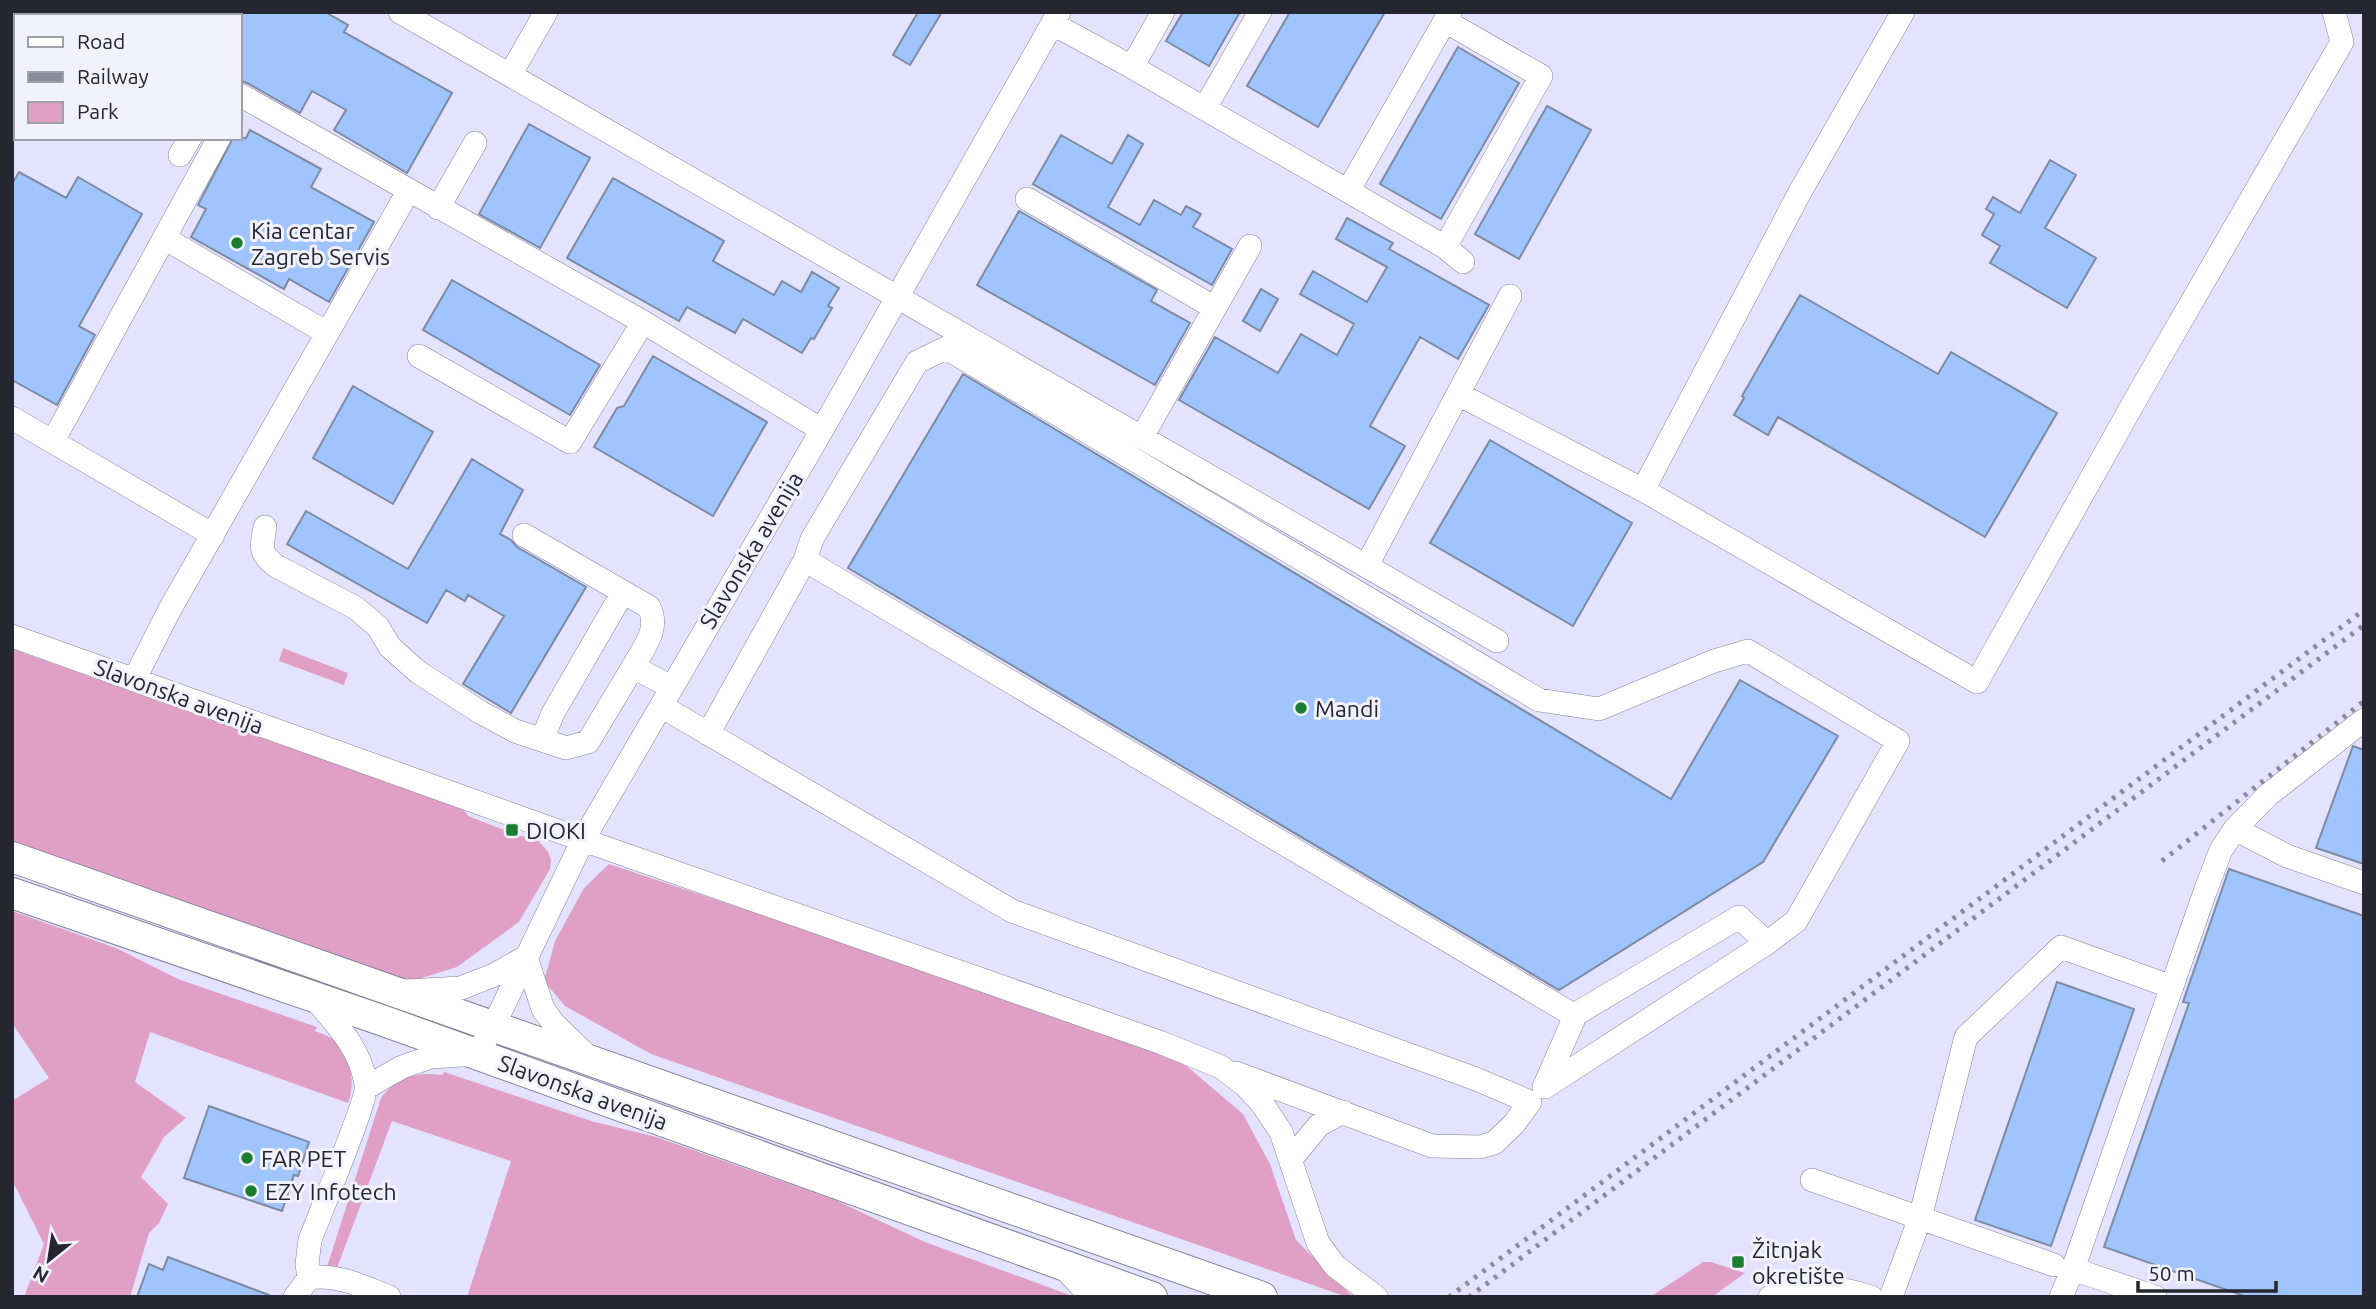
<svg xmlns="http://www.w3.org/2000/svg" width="2376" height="1309" viewBox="0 0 2376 1309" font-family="Ubuntu,sans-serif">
	<rect width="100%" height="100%" fill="#e4e3ff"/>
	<path fill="#e0a0c5" d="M283 648 348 673 344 685 279 661Z
		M12 649 463 809 468 816 520 836 536 838 548 852 551 860 550 869 519 922 457 967 409 982 12 843Z
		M609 864 1169 1051 1243 1114 1270 1164 1296 1240 1353 1297H1347L651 1054 565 1006 544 981 555 941 584 888Z
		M12 911 116 948 178 979 317 1027 315 1031C324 1034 333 1038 339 1045 352 1058 355 1087 348 1103L150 1032 135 1082 186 1118 164 1137 141 1177 168 1204 159 1223 149 1233 130 1297H24L44 1244 12 1180V1101L49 1078 12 1023Z
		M444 1072 591 1121 656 1137 835 1200 925 1242 1075 1297H467L511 1161 392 1121 337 1268 327 1267 381 1098C398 1076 416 1072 442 1075Z
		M1703 1262H1711L1745 1273 1712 1297H1650Z"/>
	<path fill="#a0c4fd" stroke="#7d8ba2" stroke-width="2" d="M240 12H325L348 25 344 32 452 93 407 173 334 130 346 110 312 91 300 113 247 83 240 81Z
		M918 12H942L910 65 893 55Z
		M1183 12H1240L1209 66 1166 41Z
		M1290 12H1385L1318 127 1247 86Z
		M1458 47 1519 83 1441 219 1380 184Z
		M1547 106 1591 130 1519 259 1475 234Z
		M529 124 590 158 540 248 479 214Z
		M250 130 321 169 311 187 374 222 329 302 289 279 284 289 191 237 206 209 198 205 233 138H246Z
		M1061 135 1112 164 1128 135 1143 144 1108 207 1140 225 1154 200 1181 215 1186 206 1201 214 1193 227 1232 249 1212 285 1033 184Z
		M2050 160 2076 175 2045 228 2096 258 2067 308 1990 263 2000 246 1982 235 1994 214 1986 209 1993 197 2020 213Z
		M19 172 66 198 78 177 142 214 79 326 95 335 57 405 12 380V184Z
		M613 178 724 241 713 261 774 295 782 281 801 292 812 272 839 288 828 306 832 308 814 339 811 338 802 353 743 319 735 333 687 307 679 321 567 258Z
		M1019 211 1157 290 1151 301 1190 323 1155 385 977 285Z
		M1347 218 1393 243 1389 249 1489 305 1458 359 1420 337 1370 426 1405 446 1369 509 1179 400 1215 337 1278 373 1301 334 1337 355 1354 324 1300 294 1313 271 1367 302 1387 267 1336 239Z
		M452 280 600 365 570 415 423 330Z
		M1261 289 1278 299 1260 331 1243 321Z
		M1800 295 1938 374 1951 352 2057 413 1985 537 1778 417 1768 435 1734 415 1744 398 1742 396Z
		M653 356 767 422 713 516 594 447 617 408 624 406Z
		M963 374 1671 799 1740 680 1838 736 1763 862 1559 990 848 568Z
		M353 386 433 432 393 504 313 458Z
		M1490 440 1632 523 1573 626 1430 543Z
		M472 459 523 490 500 534 511 540 517 547 586 587 511 713 463 684 504 616 468 595 465 601 446 590 427 623 287 544 306 511 408 569Z
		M2353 746 2364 750V864L2316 848Z
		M2229 869 2364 916V1297H2247L2104 1247 2189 1003 2183 1002Z
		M2057 982 2134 1009 2051 1246 1975 1220Z
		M209 1106 309 1142 298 1176 294 1175 282 1211 184 1178Z
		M168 1257 269 1295V1297H137L149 1264 163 1270Z"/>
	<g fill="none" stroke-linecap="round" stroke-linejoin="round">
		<g stroke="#83829b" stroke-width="24">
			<path id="minor" d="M94 12 100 16
				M400 12 1497 641
				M1445 21 1541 76 1445 247
				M1053 24 1132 67 1348 191 1450 12
				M1132 67 1163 12
				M510 75 546 12
				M240 95 643 322 822 430
				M1205 108 1260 12
				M180 155 190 138
				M1348 191 1445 247 1463 262
				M1027 199 1215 308
				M438 208 475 143
				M164 238 327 333
				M419 356 570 442 643 322
				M1458 394 1643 490 1977 682 2142 388 2342 42 2334 12
				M12 418 213 535
				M1142 437 1250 246
				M53 441 219 138
				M1643 490 1800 192 1903 12
				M265 527C262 547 258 552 276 566L356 608 378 627 390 647 418 672 480 712 515 731 566 748 588 742 633 667
				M524 535 649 607C660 629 644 647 633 667L671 687
				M805 560 1575 1016
				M1367 565 1510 296
				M12 636 583 840 1162 1043 1221 1067 1246 1086 1263 1105 1281 1132 1318 1243 1335 1266 1376 1297
				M134 680 170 609 409 190
				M661 706 1012 911 1476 1079 1530 1102 1514 1124 1494 1143 1480 1147 1432 1146 1236 1073
				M2364 720 2268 795 2235 829 2287 856 2364 883
				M708 734 805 560 812 539 917 362 946 348 1539 700 1599 709 1714 661 1748 651 1898 741 1796 921 1767 943 1545 1087
				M542 740 553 713 623 592
				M526 957 543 1009 554 1024 587 1056
				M407 991 461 988 494 975 526 957
				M367 1087 402 1067 431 1057 477 1054 493 1027 583 840 822 430 1059 12
				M1544 1087 1576 1014 1739 917 1767 943
				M1291 1159 1319 1125 1343 1112
				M1812 1180 2054 1265
				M1063 1267 1091 1297
				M309 1278 307 1264 310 1240C318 1218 369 1097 366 1084 360 1048 337 1025 314 998
				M295 1297 309 1278C336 1273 364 1287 389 1297
				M1770 1297C1805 1284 1836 1285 1871 1297
				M1891 1297 1920 1218 1966 1037 2061 947 2172 987
				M2061 1297 2073 1269
				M2155 1297 2073 1269 2206 889 2221 850 2235 829"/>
		</g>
		<g stroke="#83829b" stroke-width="32">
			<path id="major" d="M12 857 1262 1297
				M12 893 384 1021 1152 1297"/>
		</g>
		<use href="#minor" stroke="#fff" stroke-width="23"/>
		<use href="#major" stroke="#fff" stroke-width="30"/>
		<path stroke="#8a8a9d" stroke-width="5" stroke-dasharray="3.5 7" stroke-linecap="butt" d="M2162 861 2364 701
			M1449 1297 2364 610
			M1469 1297 2364 625"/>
	</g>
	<g fill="#1a7d30" stroke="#f2f2fd" stroke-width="2.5">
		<circle cx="237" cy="243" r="7"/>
		<circle cx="1301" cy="708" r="7"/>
		<rect x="505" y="823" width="14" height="14" rx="3.5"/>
		<circle cx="247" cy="1158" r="7"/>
		<circle cx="251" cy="1191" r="7"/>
		<rect x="1731" y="1255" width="14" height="14" rx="3.5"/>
	</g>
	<g text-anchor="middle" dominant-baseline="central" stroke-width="6" stroke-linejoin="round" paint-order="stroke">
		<g font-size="23" fill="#262630" stroke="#f2f2fd" text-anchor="start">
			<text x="251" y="230">Kia centar<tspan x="251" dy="26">Zagreb Servis</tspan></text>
			<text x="1315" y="708">Mandi</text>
			<text x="526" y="830">DIOKI</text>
			<text x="261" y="1158">FAR PET</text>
			<text x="265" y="1191">EZY Infotech</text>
			<text x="1752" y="1249">Žitnjak<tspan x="1752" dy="26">okretište</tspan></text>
		</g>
		<g font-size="23" fill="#262630" stroke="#f2f2fd">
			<text transform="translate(751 550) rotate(-59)">Slavonska avenija</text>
			<text transform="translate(179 696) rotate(20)">Slavonska avenija</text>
			<text transform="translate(583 1092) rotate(20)">Slavonska avenija</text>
		</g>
	</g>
	<rect width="2376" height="1309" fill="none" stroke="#262630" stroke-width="28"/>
	<rect x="14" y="14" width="228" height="126" fill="#f2f2fd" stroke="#a0a0ab" stroke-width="2"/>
	<rect x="28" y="37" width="35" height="10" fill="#ffffff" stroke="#a0a0ab" stroke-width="2"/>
	<text x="77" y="49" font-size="21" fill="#262630">Road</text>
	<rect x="28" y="72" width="35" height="10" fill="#8a8a9d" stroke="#a0a0ab" stroke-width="2"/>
	<text x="77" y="84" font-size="21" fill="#262630">Railway</text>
	<rect x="28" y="102" width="35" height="21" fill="#e0a0c5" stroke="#a0a0ab" stroke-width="2"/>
	<text x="77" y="119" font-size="21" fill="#262630">Park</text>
	<g transform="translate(49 1260) rotate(210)" stroke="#f2f2fd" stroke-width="5" paint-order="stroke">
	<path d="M0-5L12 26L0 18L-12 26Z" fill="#262630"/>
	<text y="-10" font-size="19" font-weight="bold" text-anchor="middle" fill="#262630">N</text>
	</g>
	<path d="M2138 1281v10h138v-10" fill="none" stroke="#262630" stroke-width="3.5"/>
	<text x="2148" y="1281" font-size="21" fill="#262630" stroke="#f2f2fd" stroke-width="5" paint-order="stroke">50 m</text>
</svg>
